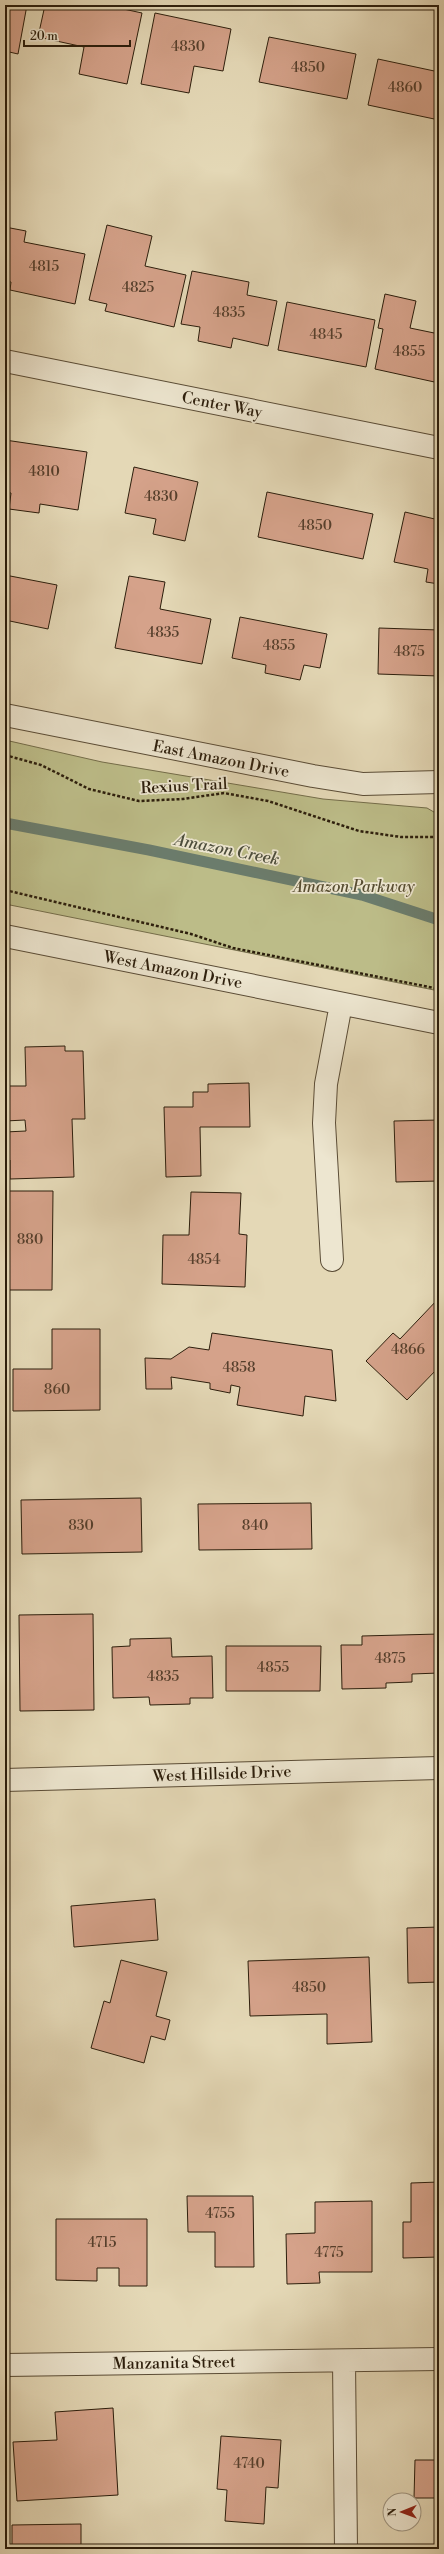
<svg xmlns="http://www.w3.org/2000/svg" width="444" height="2554" viewBox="0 0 444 2554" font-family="'Libre Bodoni',serif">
	<rect width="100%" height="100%" fill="#e4d8b6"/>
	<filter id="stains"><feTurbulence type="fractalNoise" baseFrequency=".005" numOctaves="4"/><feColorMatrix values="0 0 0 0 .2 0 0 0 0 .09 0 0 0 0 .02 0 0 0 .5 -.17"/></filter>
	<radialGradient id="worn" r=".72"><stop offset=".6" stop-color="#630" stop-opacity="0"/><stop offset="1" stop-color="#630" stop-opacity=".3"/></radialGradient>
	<path fill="#bcbc88" stroke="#746d4a" d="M5 740 102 762 323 799 427 808 439 815V991L5 904Z"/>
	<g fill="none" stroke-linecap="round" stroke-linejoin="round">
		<path stroke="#6b7c6c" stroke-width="11" d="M5 823 149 850 362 895 439 920"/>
	</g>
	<path fill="#d5a28a" stroke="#2c1e0c" d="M5 5H27L18 54 5 51Z
		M45 5H105L142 13 127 84 79 74 84 47 38 37Z
		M155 13 231 29 223 71 194 66 189 93 141 84Z
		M269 37 356 54 347 99 259 82Z
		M378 59 439 72V120L368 105Z
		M107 225 152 236 145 266 186 275 174 327 105 311 107 304 89 300Z
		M5 227 26 231 24 242 85 254 75 304 10 290 11 282 5 281Z
		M192 271 249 282 247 295 277 301 268 346 233 338 231 348 198 341 200 327 181 324Z
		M385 294 416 301 410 328 439 334V383L375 369 383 329 378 328Z
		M287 302 375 320 366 367 278 350Z
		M5 440 87 452 78 510 40 504 39 513 9 509 11 493 5 492Z
		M134 467 198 482 185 541 153 534 156 519 125 513Z
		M267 492 373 514 363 559 258 537Z
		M405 512 439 520V584L426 582 428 569 394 562Z
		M5 575 57 585 48 629 5 620Z
		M129 576 165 582 160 609 211 619 202 664 115 648Z
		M240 617 327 634 320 668 304 665 300 680 265 673 266 665 232 658Z
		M379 628 439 630V676L378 674Z
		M65 1046V1051H83L85 1119H72L74 1177 10 1179V1160H5V1132L26 1131 25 1120 5 1121V1086H26L25 1047Z
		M249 1083 250 1127H200L201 1176 166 1177 164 1107H193V1092H208V1084Z
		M439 1120V1181L396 1182 394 1121Z
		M435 1190H439V1261H436Z
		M8 1191H53L52 1290H7Z
		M191 1192 241 1193 239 1234 247 1235 245 1287 162 1284 163 1235H189Z
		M439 1298V1367L407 1400 366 1361 393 1333 400 1339Z
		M52 1329H100V1410L13 1411V1369H52Z
		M212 1333 332 1350 336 1401 305 1396 303 1416 237 1405 240 1387 231 1385 230 1393 210 1389V1383L171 1377 172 1389H146L145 1358 171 1359 189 1347 209 1350Z
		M141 1498 142 1552 22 1554 21 1500Z
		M311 1503 312 1549 199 1550 198 1504Z
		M93 1614 94 1710 20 1711 19 1615Z
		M439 1634V1673L412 1674V1682L386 1683V1688L342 1689 341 1645H362V1636Z
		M171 1638 172 1657 212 1656 213 1698H190V1704L150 1705 149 1697 113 1698 112 1647 130 1646V1639Z
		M226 1646H321L320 1691H226Z
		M155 1899 158 1940 74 1947 71 1906Z
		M439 1927V1982L408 1983 407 1928Z
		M369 1957 372 2042 327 2044V2014L250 2016 248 1961Z
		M121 1960 167 1972 156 2016 170 2020 165 2040 151 2036 144 2063 91 2048 104 2001 110 2003Z
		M439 2182V2257L403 2258V2222H411V2183Z
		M187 2196H253L254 2267H215V2232H188Z
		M372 2201V2272H319L320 2283 287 2284 286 2234 315 2233V2202Z
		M56 2219H147V2286H119V2268H97V2281L56 2280Z
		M113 2408 118 2495 17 2501 13 2442 57 2440 55 2412Z
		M221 2436 281 2440 278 2488 266 2487 264 2524 225 2521 227 2490 217 2489Z
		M439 2438V2498H414L415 2460H438Z
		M81 2524V2549H12V2525Z"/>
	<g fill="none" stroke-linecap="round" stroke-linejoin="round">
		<g stroke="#5a4c36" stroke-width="24">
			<path id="minor" d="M5 361 439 448
				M5 715 313 776 363 784 439 782
				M5 936 439 1023
				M332 1260 324 1123 326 1084 341 1004
				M5 1780 439 1768
				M344 2361 346 2549
				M5 2365 439 2359"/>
		</g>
		<path stroke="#2c1e0c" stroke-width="2.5" stroke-dasharray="3 2" stroke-linecap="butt" d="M5 755 41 765 89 789 139 801 183 799 224 793 268 801 359 831 401 837H439
			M5 890 191 934 233 948 439 989"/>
		<use href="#minor" stroke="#ede6d0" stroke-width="22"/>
	</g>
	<g text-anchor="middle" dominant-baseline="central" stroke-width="3.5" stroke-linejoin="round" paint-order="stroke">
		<g font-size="14" fill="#563f2c">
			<text x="188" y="47">4830</text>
			<text x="308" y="68">4850</text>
			<text x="405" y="88">4860</text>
			<text x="44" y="267">4815</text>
			<text x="138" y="288">4825</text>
			<text x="229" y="313">4835</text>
			<text x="326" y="335">4845</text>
			<text x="409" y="352">4855</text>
			<text x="44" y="472">4810</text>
			<text x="161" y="497">4830</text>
			<text x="315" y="526">4850</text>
			<text x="163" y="633">4835</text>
			<text x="279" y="646">4855</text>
			<text x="409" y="652">4875</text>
			<text x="30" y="1240">880</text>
			<text x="204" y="1260">4854</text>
			<text x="408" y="1350">4866</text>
			<text x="239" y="1368">4858</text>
			<text x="57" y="1390">860</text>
			<text x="81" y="1526">830</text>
			<text x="255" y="1526">840</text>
			<text x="390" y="1659">4875</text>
			<text x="273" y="1668">4855</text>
			<text x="163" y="1677">4835</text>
			<text x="309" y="1988">4850</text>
			<text x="220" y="2214">4755</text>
			<text x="102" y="2243">4715</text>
			<text x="329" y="2253">4775</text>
			<text x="249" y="2464">4740</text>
		</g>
		<g font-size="16" fill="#2c1e0c" stroke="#ede6d0">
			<text transform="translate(222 405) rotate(11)">Center Way</text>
			<text transform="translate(221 759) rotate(11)">East Amazon Drive</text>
			<text transform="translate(184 786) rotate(-3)">Rexius Trail</text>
			<text transform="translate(173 970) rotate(11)">West Amazon Drive</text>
			<text transform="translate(222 1774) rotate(-2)">West Hillside Drive</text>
			<text transform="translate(174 2363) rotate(-1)">Manzanita Street</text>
		</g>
		<g font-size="16" font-style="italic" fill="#574d31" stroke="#ede6d0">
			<text x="354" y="887">Amazon Parkway</text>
		</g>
		<g font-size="17" font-style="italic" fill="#4c4d3c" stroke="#ede6d0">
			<text transform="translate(227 850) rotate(11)">Amazon Creek</text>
		</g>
	</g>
	<rect width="444" height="2554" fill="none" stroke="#e4d8b6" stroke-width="20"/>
	<rect x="6" y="6" width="432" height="2542" fill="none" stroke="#2c1e0c" stroke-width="2"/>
	<rect x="10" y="10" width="424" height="2534" fill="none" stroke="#2c1e0c"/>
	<g transform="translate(402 2512) rotate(269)"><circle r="19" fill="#ede6d0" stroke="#a09682"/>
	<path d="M0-3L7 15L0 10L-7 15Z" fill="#8f2418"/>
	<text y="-6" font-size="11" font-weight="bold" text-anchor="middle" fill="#2c1e0c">N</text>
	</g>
	<path d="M24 40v6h106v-6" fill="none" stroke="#2c1e0c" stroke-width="2"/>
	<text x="30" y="40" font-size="12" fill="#2c1e0c" stroke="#ede6d0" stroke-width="3" paint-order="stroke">20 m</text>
	<rect width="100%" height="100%" filter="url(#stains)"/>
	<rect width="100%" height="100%" fill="url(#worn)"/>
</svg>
